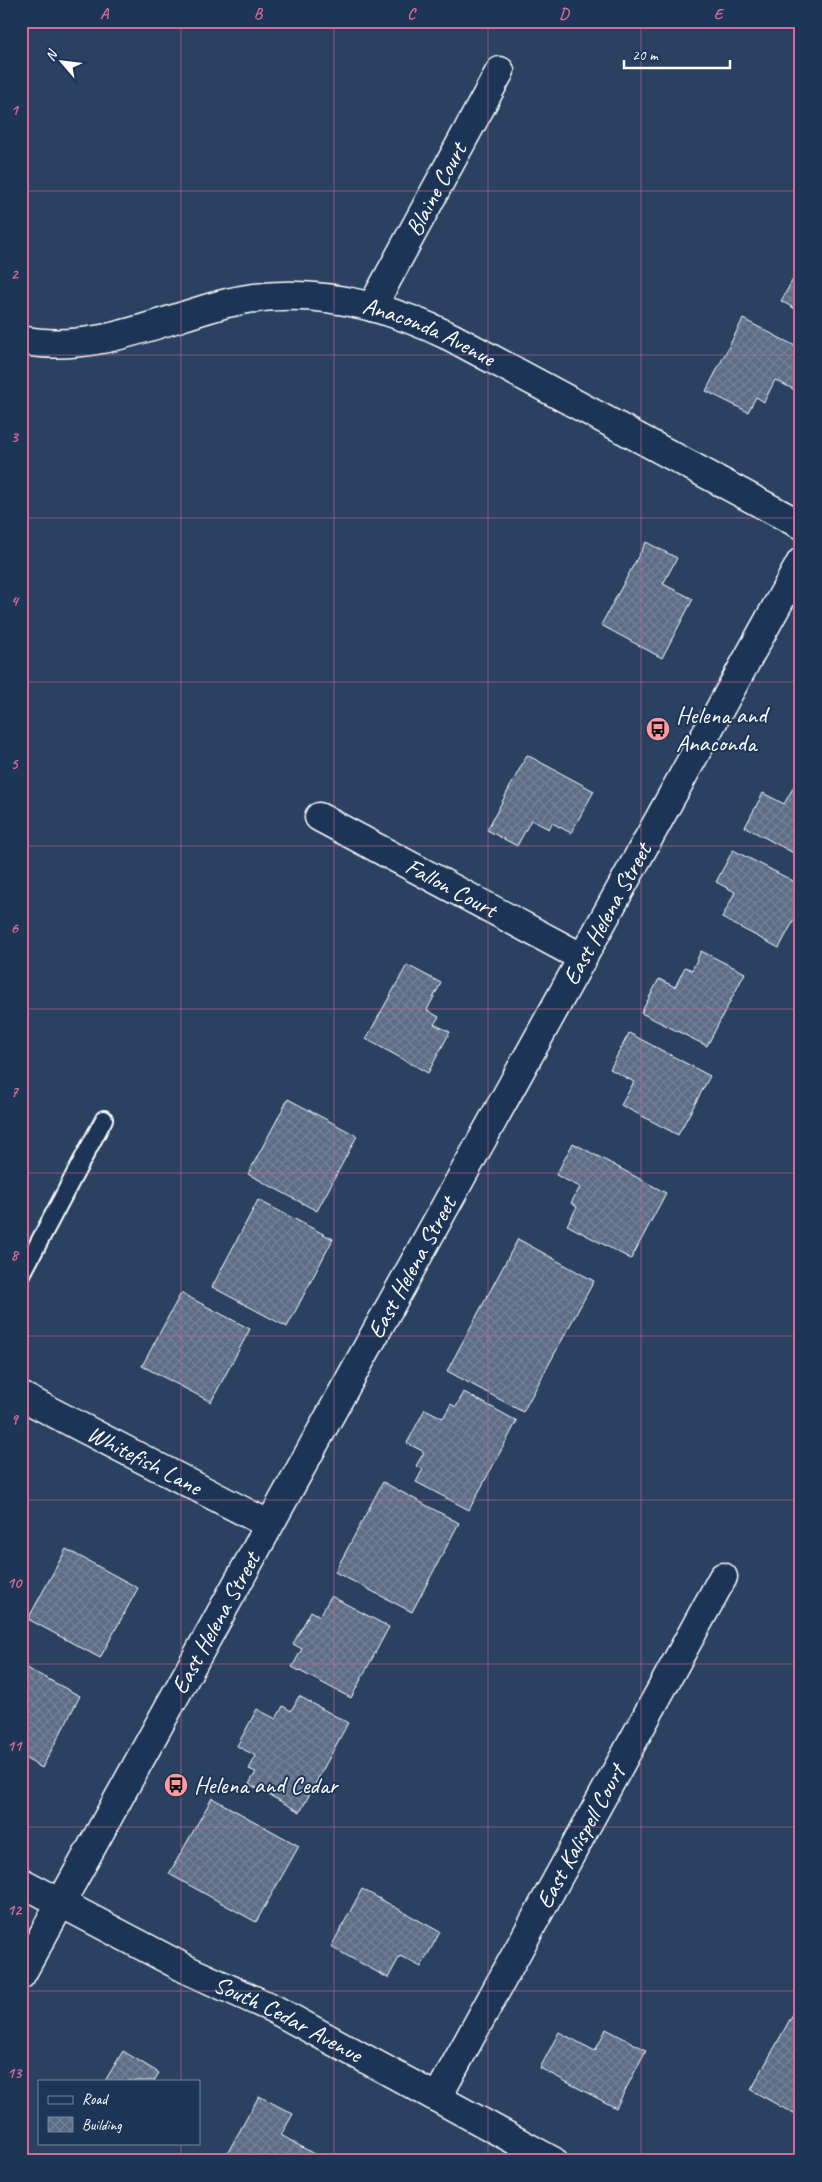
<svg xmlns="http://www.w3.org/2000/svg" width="822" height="2182" viewBox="0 0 822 2182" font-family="Caveat,sans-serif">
	<defs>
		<pattern id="building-cross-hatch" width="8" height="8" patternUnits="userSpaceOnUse" patternTransform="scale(1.25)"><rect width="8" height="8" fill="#5b6c86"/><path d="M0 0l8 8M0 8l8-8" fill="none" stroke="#748298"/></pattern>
	</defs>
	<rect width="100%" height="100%" fill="#2a4161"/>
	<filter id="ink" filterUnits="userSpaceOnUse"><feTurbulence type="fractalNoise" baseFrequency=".02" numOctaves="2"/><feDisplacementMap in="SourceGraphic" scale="10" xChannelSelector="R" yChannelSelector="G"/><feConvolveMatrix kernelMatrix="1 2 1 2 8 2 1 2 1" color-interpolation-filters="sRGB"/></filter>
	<g filter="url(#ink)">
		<path fill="url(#building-cross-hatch)" stroke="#fff" d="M801 265V312L781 301Z
			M743 319 801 349V393L775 380 764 402 756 397 748 412 706 391Z
			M646 542 677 558 663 584 693 599 662 658 601 625Z
			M527 755 594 791 571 833 552 823 549 829 531 820 517 846 487 830Z
			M797 781 801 782V857L745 827 763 793 784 804Z
			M733 850 801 885V907L779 948 722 918 735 892 716 882Z
			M701 951 745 973 707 1046 641 1013 659 979 675 987 685 967 692 970Z
			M407 965 441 983 427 1010 439 1017 434 1024 450 1032 428 1073 366 1039Z
			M629 1033 710 1076 678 1135 621 1105 634 1082 610 1069Z
			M288 1099 357 1136 317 1211 248 1174Z
			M573 1143 666 1193 631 1259 567 1225 577 1207 571 1203 580 1187 556 1175Z
			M258 1200 333 1239 287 1327 212 1287Z
			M518 1239 594 1281 523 1412 447 1371Z
			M181 1293 250 1329 211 1402 142 1366Z
			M464 1392 517 1421 469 1510 416 1482 423 1469 416 1466 424 1452 407 1443 425 1409 443 1418 451 1404 456 1407Z
			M383 1482 459 1523 412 1612 335 1572Z
			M66 1549 138 1588 100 1658 28 1619Z
			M331 1596 389 1627 351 1698 292 1667 302 1649 293 1644 311 1611 320 1616Z
			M21 1665 80 1696 42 1768 21 1756Z
			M299 1696 348 1723 300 1812 249 1784 256 1772 249 1769 256 1756 237 1746 257 1709 276 1719 283 1706 291 1711Z
			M212 1798 299 1846 256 1922 169 1874Z
			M362 1889 440 1932 421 1967 400 1956 388 1978 331 1947Z
			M793 2014 801 2018V2103L794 2114 751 2090Z
			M606 2029 646 2050 616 2108 540 2068 559 2032 595 2051Z
			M123 2051 159 2073 154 2081H105Z
			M259 2096 293 2114 281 2135 326 2161H223Z"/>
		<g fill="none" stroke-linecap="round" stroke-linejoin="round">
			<g stroke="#fff" stroke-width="20">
				<path id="service" d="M21 1276 104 1119"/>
			</g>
			<g stroke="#fff" stroke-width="31">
				<g id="minor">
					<path id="s1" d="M372 307 500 71"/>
					<path id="s2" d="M21 340C89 354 153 324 216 306 297 283 377 301 451 337L801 525"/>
					<path id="s3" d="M319 817 583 958"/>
					<path id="s4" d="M21 1396 268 1524"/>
					<path id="s5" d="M21 1882 190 1971 274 2009 553 2161"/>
					<path id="s6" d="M21 1975 801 562"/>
					<path id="s7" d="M437 2098 723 1577"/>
				</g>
			</g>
			<use href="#service" stroke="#1d3557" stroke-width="16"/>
			<use href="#minor" stroke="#1d3557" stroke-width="28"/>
		</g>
	</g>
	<path fill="none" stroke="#d76994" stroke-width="1" stroke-opacity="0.55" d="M181 21V2081M334 21V2161M488 21V2161M641 21V2161M21 191H801M21 355H801M21 518H801M21 682H801M21 846H801M21 1009H801M21 1173H801M21 1336H801M21 1500H801M21 1664H801M21 1827H801M21 1991H801M181 2143V2161"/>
	<defs>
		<g id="bus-disc" transform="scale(1.25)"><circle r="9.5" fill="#ff9aa2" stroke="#1d3557"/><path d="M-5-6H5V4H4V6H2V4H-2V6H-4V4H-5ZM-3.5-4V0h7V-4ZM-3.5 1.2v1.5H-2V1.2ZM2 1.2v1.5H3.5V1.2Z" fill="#111"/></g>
	</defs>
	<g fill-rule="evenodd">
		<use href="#bus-disc" x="658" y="729"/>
		<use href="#bus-disc" x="176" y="1785"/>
	</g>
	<g text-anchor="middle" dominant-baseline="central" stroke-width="4" stroke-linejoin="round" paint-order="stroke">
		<g font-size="24" fill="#fff" stroke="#1d3557">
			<text stroke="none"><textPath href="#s1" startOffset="134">Blaine Court</textPath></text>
			<text stroke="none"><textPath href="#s2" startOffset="420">Anaconda Avenue</textPath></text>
			<text stroke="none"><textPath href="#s3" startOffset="150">Fallon Court</textPath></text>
			<text stroke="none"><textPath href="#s6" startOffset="1212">East Helena Street</textPath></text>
			<text stroke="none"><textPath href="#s6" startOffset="808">East Helena Street</textPath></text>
			<text stroke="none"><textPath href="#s4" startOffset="139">Whitefish Lane</textPath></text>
			<text stroke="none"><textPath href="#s6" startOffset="402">East Helena Street</textPath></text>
			<text stroke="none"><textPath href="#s7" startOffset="298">East Kalispell Court</textPath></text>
			<text stroke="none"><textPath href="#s5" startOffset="300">South Cedar Avenue</textPath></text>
		</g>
		<g font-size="24" fill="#fff" stroke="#1d3557" text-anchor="start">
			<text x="676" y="715">Helena and<tspan x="676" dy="28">Anaconda</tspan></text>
			<text x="194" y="1785">Helena and Cedar</text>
		</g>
	</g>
	<rect width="822" height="2182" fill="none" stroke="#1d3557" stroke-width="55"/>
	<rect x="38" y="2080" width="162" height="65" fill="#1d3557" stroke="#77869a"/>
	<rect x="48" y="2096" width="25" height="8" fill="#1d3557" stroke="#77869a"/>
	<text x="82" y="2104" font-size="15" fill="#ffffff">Road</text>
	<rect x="48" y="2117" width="25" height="15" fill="url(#building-cross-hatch)" stroke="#77869a"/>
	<text x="82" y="2130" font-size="15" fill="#ffffff">Building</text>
	<g transform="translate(62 62) rotate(298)" stroke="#1d3557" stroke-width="4" paint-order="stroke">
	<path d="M0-4L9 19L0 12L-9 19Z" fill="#ffffff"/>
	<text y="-8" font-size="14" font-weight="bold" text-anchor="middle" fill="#ffffff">N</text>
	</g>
	<path d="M624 60v8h106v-8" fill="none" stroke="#ffffff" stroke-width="2.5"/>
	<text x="632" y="60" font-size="15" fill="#ffffff" stroke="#1d3557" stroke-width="4" paint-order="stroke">20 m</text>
	<rect x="28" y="28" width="766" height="2126" fill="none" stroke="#d76994" stroke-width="2"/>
	<g font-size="16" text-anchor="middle" font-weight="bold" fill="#d76994">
		<text x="104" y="19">A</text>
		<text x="258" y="19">B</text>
		<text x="411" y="19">C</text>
		<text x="564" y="19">D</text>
		<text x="718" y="19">E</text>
		<text x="14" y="115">1</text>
		<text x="14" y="279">2</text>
		<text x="14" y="442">3</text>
		<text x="14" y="606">4</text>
		<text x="14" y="769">5</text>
		<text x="14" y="933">6</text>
		<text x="14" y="1097">7</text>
		<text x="14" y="1260">8</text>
		<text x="14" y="1424">9</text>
		<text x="14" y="1588">10</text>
		<text x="14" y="1751">11</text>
		<text x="14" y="1915">12</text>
		<text x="14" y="2078">13</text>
	</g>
</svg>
